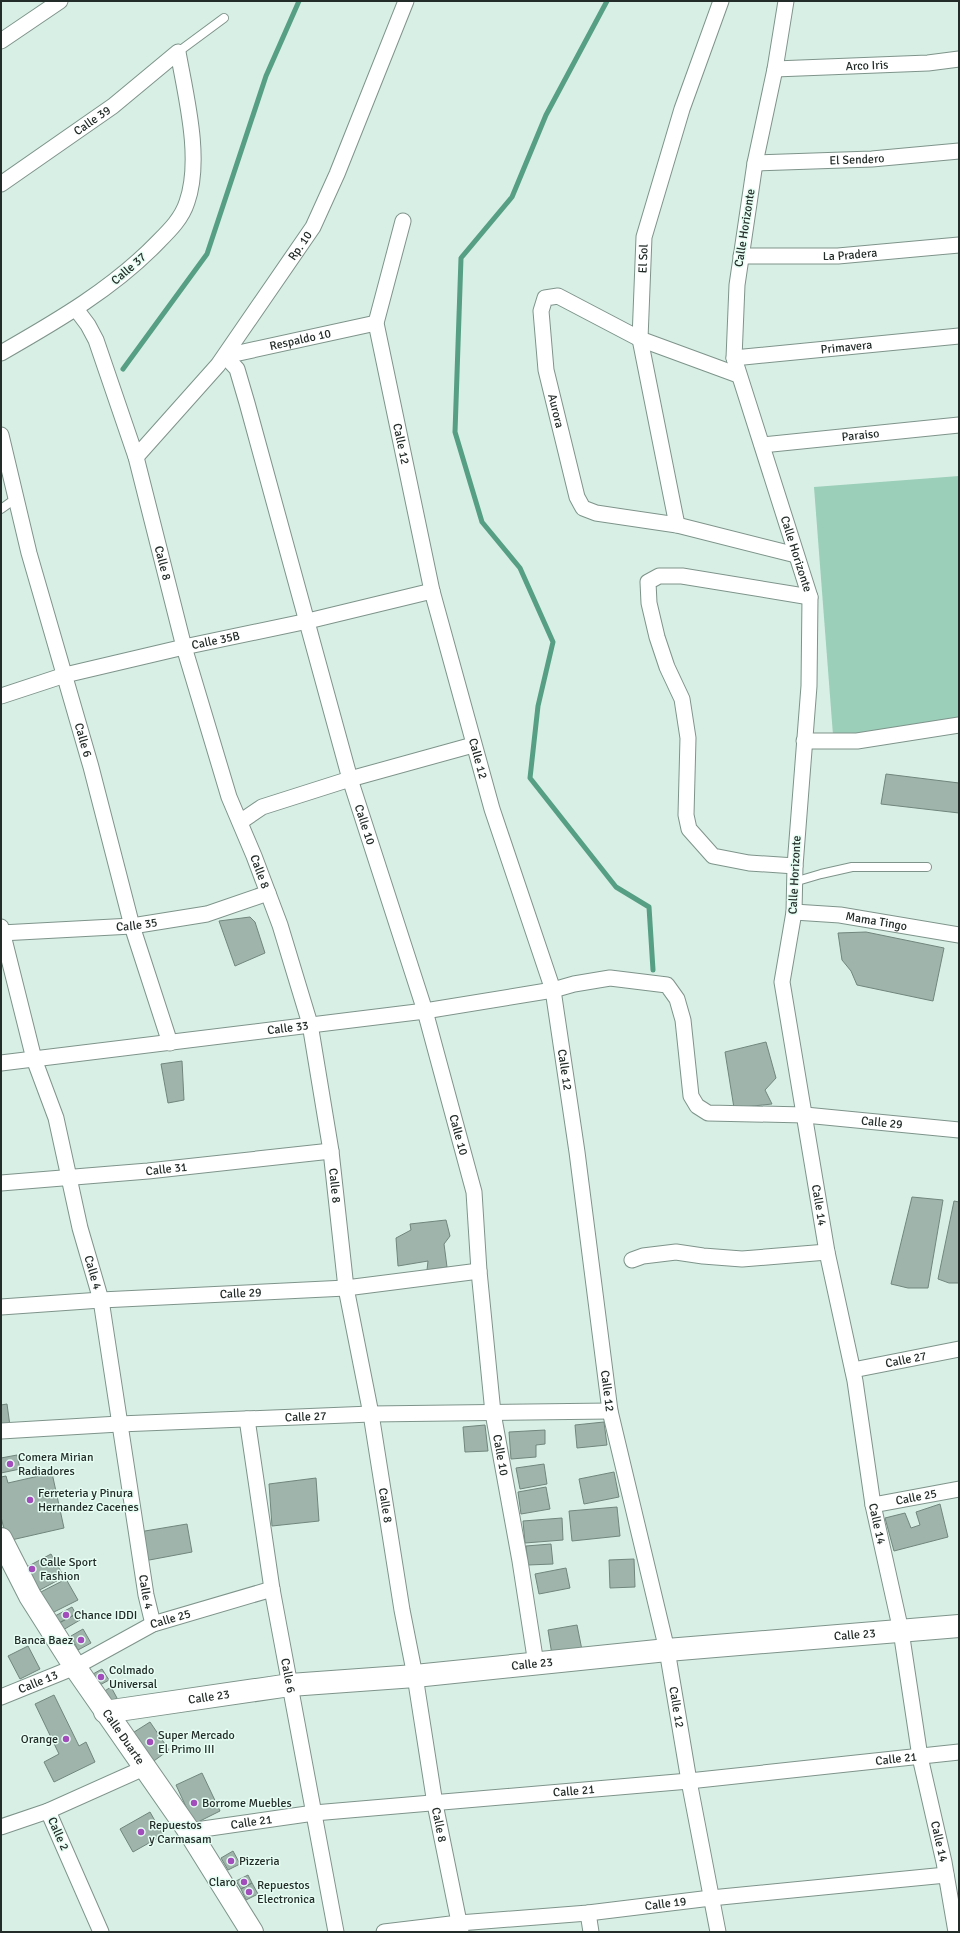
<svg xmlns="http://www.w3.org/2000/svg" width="960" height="1933" viewBox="0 0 960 1933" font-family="Signika,sans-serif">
	<rect width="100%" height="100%" fill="#d8efe5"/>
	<path fill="#9bcfba" d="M959 476V726L833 735 814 487Z"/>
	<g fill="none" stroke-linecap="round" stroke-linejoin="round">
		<path stroke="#569e84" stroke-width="5" d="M607 1 546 115 512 197 461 258 455 432 482 522 520 568 553 642 538 706 530 778 616 887 649 907 653 970
			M123 369 207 254 266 76 299 1"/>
	</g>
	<path fill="#9fb5ac" stroke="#71877e" d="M886 774 959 783V813L881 804Z
		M250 917 255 922 265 953 235 966 219 921Z
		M866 932 944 948 933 1001 857 985 851 971 842 960 838 933Z
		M766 1042 776 1078 765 1090 772 1104 734 1108 725 1052Z
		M182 1061 184 1100 168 1103 161 1064Z
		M912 1197 943 1200 928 1288H908L891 1284Z
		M954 1201 959 1202V1283H949L938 1279Z
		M446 1220 450 1236 444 1244 447 1267 427 1270 428 1261 398 1266 396 1238 411 1230 410 1224Z
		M7 1404 10 1426 1 1428V1405Z
		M604 1422 607 1445 577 1448 575 1425Z
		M485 1425 488 1451 465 1452 463 1427Z
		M545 1430V1444L536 1445V1457L511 1459 509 1432Z
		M17 1455 20 1469 1 1473V1458Z
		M544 1464 547 1484 520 1489 516 1468Z
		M614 1472 619 1497 584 1504 579 1479Z
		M52 1473 64 1528 7 1541 1 1517V1477L6 1476 8 1483Z
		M316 1478 319 1521 272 1526 269 1484Z
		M546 1487 550 1509 521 1514 518 1492Z
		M940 1504 948 1537 894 1551 885 1518 905 1513 911 1528 920 1525 916 1512Z
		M617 1507 620 1536 572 1541 569 1511Z
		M562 1518 563 1540 525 1543 523 1521Z
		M187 1524 192 1552 144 1561 139 1532Z
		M551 1544 553 1564 528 1565 526 1546Z
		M51 1554 64 1577 36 1592 23 1569Z
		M634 1559 635 1587 610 1588 609 1560Z
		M566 1568 570 1588 539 1594 535 1574Z
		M66 1579 78 1600 50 1614 39 1593Z
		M72 1607 76 1614 59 1623 55 1616Z
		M76 1614 80 1620 63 1630 59 1623Z
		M577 1625 582 1650 552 1655 548 1630Z
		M83 1629 91 1643 78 1650 71 1636Z
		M28 1646 40 1669 20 1679 8 1656Z
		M102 1669 109 1680 100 1685 93 1674Z
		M111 1687 117 1698 109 1703 103 1692Z
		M54 1695 79 1746 86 1742 95 1762 54 1782 44 1762 59 1754 35 1704Z
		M150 1722 169 1750 151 1763 131 1734Z
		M202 1773 220 1811 194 1824 176 1785Z
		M150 1812 163 1835 133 1852 120 1829Z
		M233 1851 240 1864 228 1870 221 1858Z
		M248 1875 252 1883 241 1889 236 1881Z
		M252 1883 258 1894 246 1900 241 1889Z"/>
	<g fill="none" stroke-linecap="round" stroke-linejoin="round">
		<g stroke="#7e948b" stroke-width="10">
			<path id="lane" d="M178 52 224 18
				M1 509 15 499
				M794 882 821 874 852 867H927"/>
		</g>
		<g stroke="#7e948b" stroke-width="17">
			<g id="street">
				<path id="s1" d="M786 1 775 69 755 163 737 285 734 358 810 597 809 686 795 866 794 912 782 982 827 1252 855 1381 873 1505 901 1631 920 1757 944 1862 956 1932"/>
				<path d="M1 41 60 1"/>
				<path id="s2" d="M775 69 928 63 959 59"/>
				<path id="s3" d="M755 163 872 159 959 151"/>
				<path id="s4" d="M1 184 113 106 178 52C186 97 202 159 187 202 182 218 170 230 159 241 114 288 57 321 1 353"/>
				<path id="s5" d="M403 221 376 323 432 591 492 809 553 990 577 1152 610 1411 667 1650 689 1781 718 1932"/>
				<path id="s6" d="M741 256H838L959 245"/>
				<path id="s7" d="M76 309 88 325 96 340 136 457 184 647 229 797 254 856 280 925 310 1024 331 1151 346 1288 371 1414 402 1610 415 1676 435 1804 461 1932"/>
				<path id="s8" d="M225 356 237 369 247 403 350 779 425 1011 474 1192 479 1271 493 1413 520 1561 536 1664"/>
				<path id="s9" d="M225 356 376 323"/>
				<path id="s10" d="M734 358 959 336"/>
				<path id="s11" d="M738 375 640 339 558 296 545 298 541 311 546 370 577 497 583 508 596 513 677 525 796 555"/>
				<path id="s12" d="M1 435 29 553 91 767 132 926 170 1043"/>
				<path id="s13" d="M762 445 959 425"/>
				<path id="s14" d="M136 457 218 365 313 227 337 174 406 1"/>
				<path id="s15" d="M677 525 640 339 644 237 682 109 721 1"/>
				<path id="s16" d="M1 696 65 675 184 647 308 621 432 591"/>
				<path d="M804 741H857L959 725"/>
				<path d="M240 822 262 807 350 779 473 745"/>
				<path d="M795 866 749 863 713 856 689 829 686 815 688 738 682 699 667 667 657 637 649 603 648 582 659 576H682L810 597"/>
				<path id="s17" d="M794 912 840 915 959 935"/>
				<path id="s18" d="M1 927 34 1059 56 1118 80 1228 101 1300 146 1595 153 1624"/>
				<path id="s19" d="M1 933 132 926 207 914 268 893"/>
				<path id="s20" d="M1 1063 425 1011 553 990 574 984 610 978 667 985 677 999 683 1020 691 1096 697 1106 708 1113 805 1115 959 1130"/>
				<path id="s21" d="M1 1183 148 1171 331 1151"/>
				<path d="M632 1260 643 1256 676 1252 703 1256 742 1259 827 1252"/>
				<path id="s22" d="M1 1307 101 1300 346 1288 479 1271"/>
				<path id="s23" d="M853 1370 959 1349"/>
				<path id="s24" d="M247 1419 272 1589 336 1932"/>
				<path id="s25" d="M1 1431 119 1424 371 1414 610 1411"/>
				<path id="s26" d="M873 1505 959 1489"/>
				<path id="s27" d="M1 1697 75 1667 153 1624 272 1589"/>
				<path d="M1 1827 48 1811"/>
				<path id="s28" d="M189 1831 314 1813 689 1781 959 1752"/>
				<path d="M588 1913 591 1932"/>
				<path d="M101 1932 48 1811 144 1768"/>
				<path id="s29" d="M384 1932 459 1923 588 1913 711 1898 946 1875"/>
			</g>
		</g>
		<g stroke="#7e948b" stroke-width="24">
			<g id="secondary">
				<path id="s30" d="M1 1539 30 1596 75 1667 189 1831 252 1932"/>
				<path id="s31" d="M105 1712 290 1685 415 1676 667 1650 959 1626"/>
			</g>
		</g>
		<use href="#lane" stroke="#fff" stroke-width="8"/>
		<use href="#street" stroke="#fff" stroke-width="15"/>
		<use href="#secondary" stroke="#fff" stroke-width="22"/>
	</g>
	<g fill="#a24dbb" stroke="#e5fdf3" stroke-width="1.5">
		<circle cx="10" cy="1464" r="4"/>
		<circle cx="30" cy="1500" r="4"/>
		<circle cx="32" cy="1569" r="4"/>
		<circle cx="66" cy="1615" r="4"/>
		<circle cx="81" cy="1640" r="4"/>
		<circle cx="101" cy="1677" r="4"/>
		<circle cx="66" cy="1739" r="4"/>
		<circle cx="150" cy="1742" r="4"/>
		<circle cx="194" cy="1803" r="4"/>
		<circle cx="141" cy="1832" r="4"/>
		<circle cx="231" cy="1861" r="4"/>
		<circle cx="244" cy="1882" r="4"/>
		<circle cx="249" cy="1892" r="4"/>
	</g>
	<g text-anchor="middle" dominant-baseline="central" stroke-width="3" stroke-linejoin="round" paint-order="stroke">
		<g font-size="12" fill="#232c28" stroke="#e5fdf3">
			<text stroke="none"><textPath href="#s2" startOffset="92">Arco Iris</textPath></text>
			<text stroke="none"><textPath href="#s4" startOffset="111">Calle 39</textPath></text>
			<text stroke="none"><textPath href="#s3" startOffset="102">El Sendero</textPath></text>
			<text transform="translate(745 228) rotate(-81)">Calle Horizonte</text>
			<text stroke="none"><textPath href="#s14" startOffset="268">Rp. 10</textPath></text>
			<text stroke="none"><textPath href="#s6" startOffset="109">La Pradera</textPath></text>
			<text stroke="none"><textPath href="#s15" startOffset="270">El Sol</textPath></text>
			<text transform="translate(129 269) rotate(-41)">Calle 37</text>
			<text stroke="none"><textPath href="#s9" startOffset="77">Respaldo 10</textPath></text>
			<text stroke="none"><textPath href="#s10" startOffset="113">Primavera</textPath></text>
			<text stroke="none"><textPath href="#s11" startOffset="325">Aurora</textPath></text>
			<text stroke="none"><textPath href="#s13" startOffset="99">Paraiso</textPath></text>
			<text stroke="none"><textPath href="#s5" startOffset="229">Calle 12</textPath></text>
			<text stroke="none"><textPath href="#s1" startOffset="567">Calle Horizonte</textPath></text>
			<text stroke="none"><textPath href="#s7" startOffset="270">Calle 8</textPath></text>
			<text stroke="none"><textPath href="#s16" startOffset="222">Calle 35B</textPath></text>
			<text stroke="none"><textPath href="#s12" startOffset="316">Calle 6</textPath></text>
			<text stroke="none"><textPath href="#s5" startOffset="553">Calle 12</textPath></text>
			<text stroke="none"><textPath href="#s8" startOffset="491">Calle 10</textPath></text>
			<text stroke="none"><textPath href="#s7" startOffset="594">Calle 8</textPath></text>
			<text transform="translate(795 875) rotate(-87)">Calle Horizonte</text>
			<text stroke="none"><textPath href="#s17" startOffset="83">Mama Tingo</textPath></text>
			<text stroke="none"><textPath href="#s19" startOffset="136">Calle 35</textPath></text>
			<text stroke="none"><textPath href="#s20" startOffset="289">Calle 33</textPath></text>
			<text stroke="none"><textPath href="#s5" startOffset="877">Calle 12</textPath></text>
			<text stroke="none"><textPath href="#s20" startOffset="987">Calle 29</textPath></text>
			<text stroke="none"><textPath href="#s8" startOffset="815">Calle 10</textPath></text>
			<text stroke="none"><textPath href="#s21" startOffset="166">Calle 31</textPath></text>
			<text stroke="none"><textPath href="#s7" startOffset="918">Calle 8</textPath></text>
			<text stroke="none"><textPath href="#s1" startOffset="1225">Calle 14</textPath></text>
			<text stroke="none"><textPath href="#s18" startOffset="358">Calle 4</textPath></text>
			<text stroke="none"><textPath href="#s22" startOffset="240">Calle 29</textPath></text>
			<text stroke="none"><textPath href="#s23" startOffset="54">Calle 27</textPath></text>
			<text stroke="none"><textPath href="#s5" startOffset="1201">Calle 12</textPath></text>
			<text stroke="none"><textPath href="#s25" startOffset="305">Calle 27</textPath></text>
			<text stroke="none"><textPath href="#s8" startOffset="1139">Calle 10</textPath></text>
			<text stroke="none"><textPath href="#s26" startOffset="44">Calle 25</textPath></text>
			<text stroke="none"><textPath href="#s7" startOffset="1242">Calle 8</textPath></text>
			<text stroke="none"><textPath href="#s1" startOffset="1549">Calle 14</textPath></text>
			<text stroke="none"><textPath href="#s18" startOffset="682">Calle 4</textPath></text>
			<text stroke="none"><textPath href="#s27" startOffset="187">Calle 25</textPath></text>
			<text stroke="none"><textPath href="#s31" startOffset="754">Calle 23</textPath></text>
			<text stroke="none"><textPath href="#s31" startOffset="430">Calle 23</textPath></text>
			<text stroke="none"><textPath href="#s24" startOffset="260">Calle 6</textPath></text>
			<text stroke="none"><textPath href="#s27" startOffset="40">Calle 13</textPath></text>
			<text stroke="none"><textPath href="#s31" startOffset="105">Calle 23</textPath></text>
			<text stroke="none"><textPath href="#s5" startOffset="1525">Calle 12</textPath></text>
			<text stroke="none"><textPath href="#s30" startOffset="233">Calle Duarte</textPath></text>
			<text stroke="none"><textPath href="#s28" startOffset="711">Calle 21</textPath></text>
			<text stroke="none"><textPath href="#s28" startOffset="387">Calle 21</textPath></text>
			<text stroke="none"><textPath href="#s28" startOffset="63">Calle 21</textPath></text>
			<text stroke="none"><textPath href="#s7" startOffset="1566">Calle 8</textPath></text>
			<text transform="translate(58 1834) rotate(66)">Calle 2</text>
			<text stroke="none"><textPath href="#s1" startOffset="1873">Calle 14</textPath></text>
			<text stroke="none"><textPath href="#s29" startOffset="283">Calle 19</textPath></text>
		</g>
		<g font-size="12" fill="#232c28" stroke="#e5fdf3" text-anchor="start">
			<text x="18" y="1457">Comera Mirian<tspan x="18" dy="14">Radiadores</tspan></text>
			<text x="38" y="1493">Ferreteria y Pinura<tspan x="38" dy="14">Hernandez Cacenes</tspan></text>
			<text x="40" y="1562">Calle Sport<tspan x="40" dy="14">Fashion</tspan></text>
			<text x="74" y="1615">Chance IDDI</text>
			<text x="73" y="1640" text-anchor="end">Banca Baez</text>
			<text x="109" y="1670">Colmado<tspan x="109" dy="14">Universal</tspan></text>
			<text x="158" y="1735">Super Mercado<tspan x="158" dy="14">El Primo III</tspan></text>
			<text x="58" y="1739" text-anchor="end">Orange</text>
			<text x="202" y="1803">Borrome Muebles</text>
			<text x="149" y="1825">Repuestos<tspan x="149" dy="14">y Carmasam</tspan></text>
			<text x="239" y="1861">Pizzeria</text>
			<text x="236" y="1882" text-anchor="end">Claro</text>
			<text x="257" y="1885">Repuestos<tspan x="257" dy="14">Electronica</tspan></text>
		</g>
	</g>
	<rect width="960" height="1933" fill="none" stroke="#232c28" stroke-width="4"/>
</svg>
